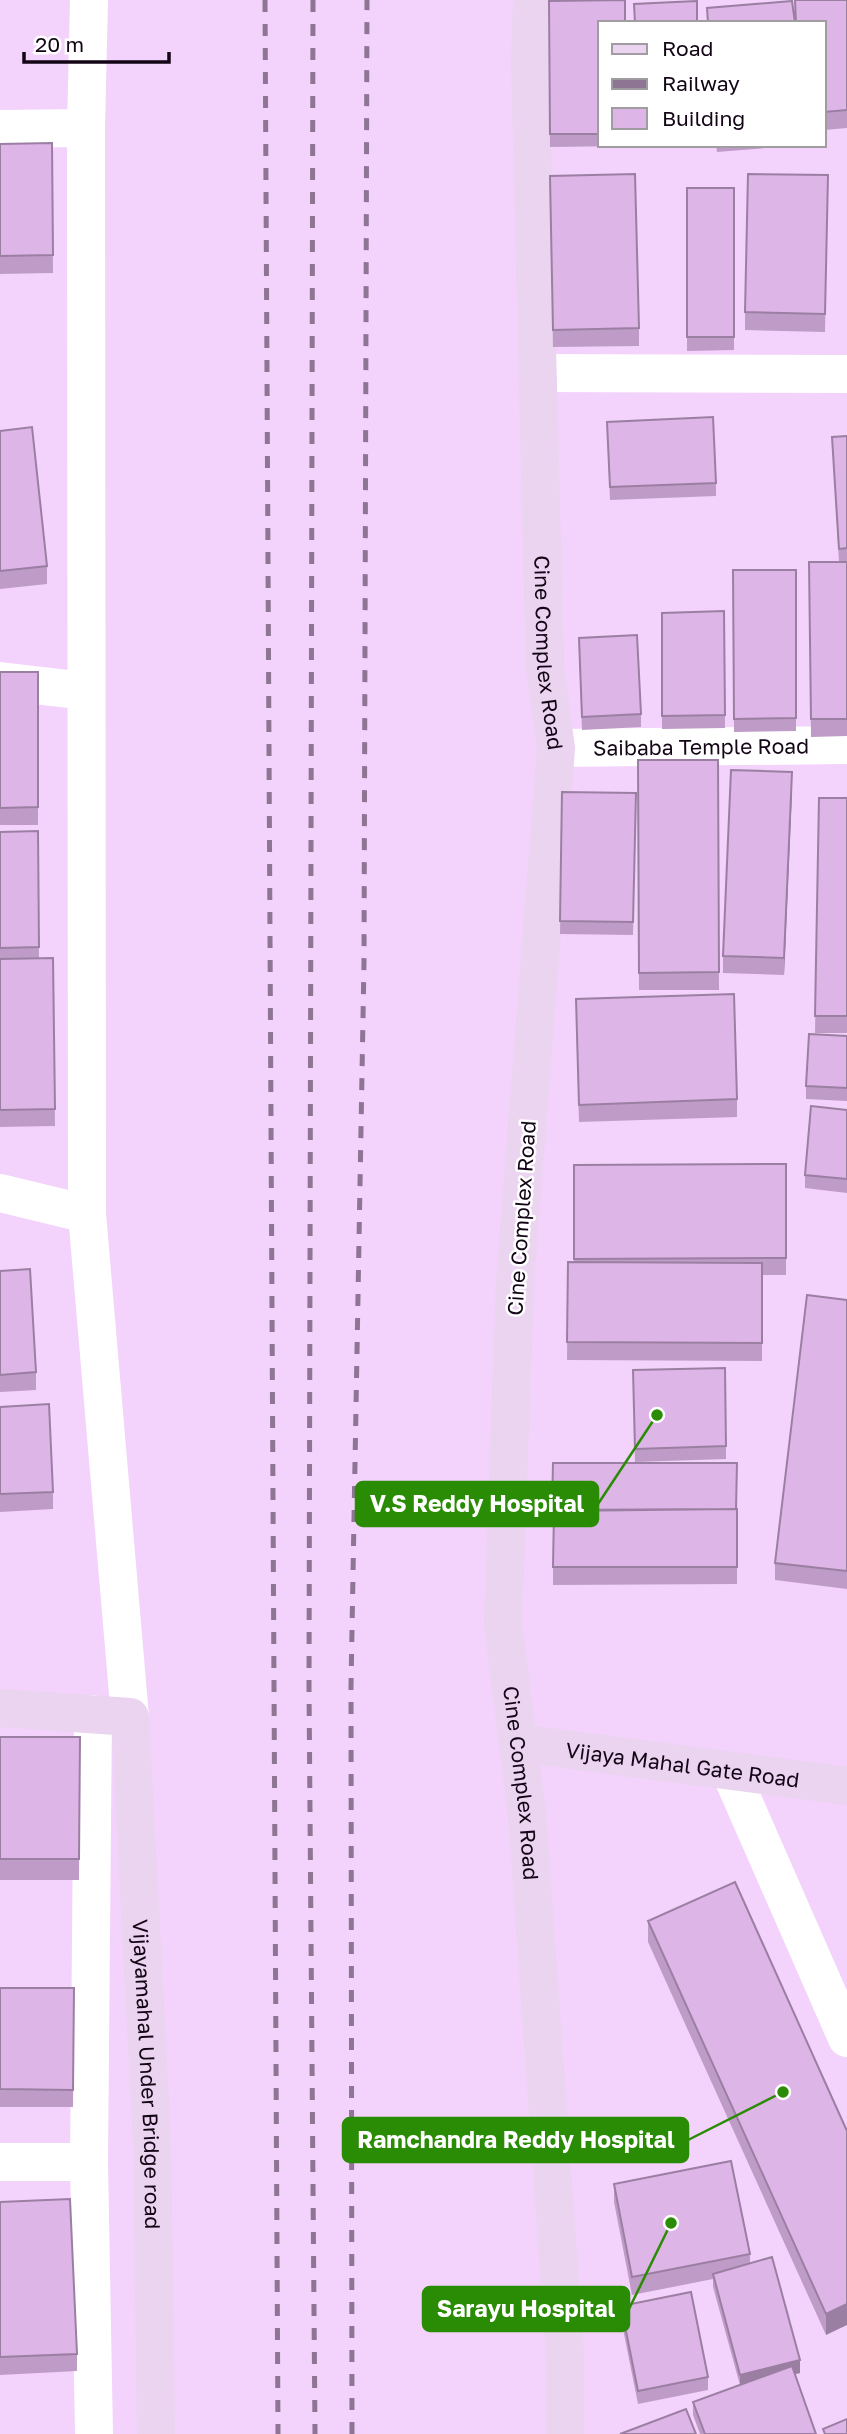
<svg xmlns="http://www.w3.org/2000/svg" width="847" height="2434" viewBox="0 0 847 2434" font-family="'Golos Text',sans-serif">
	<rect width="100%" height="100%" fill="#f3d2fb"/>
	<g fill="none" stroke-linecap="round" stroke-linejoin="round">
		<path stroke="#fff" stroke-width="38" d="M89 0 86 128 87 1214 130 1717
			M0 129 86 128
			M538 373 847 374
			M0 681 86 691
			M0 1193 87 1214
			M93 1714 89 2162 94 2434
			M730 1771 847 2038
			M0 2162H89"/>
		<path stroke="#fff" stroke-width="38" id="s1" d="M556 748 847 745"/>
		<g stroke="#ead4ef" stroke-width="38">
			<path id="s2" d="M532 0 530 62 545 669 556 748 515 1283 503 1624 527 1814 565 2356V2434"/>
			<path id="s3" d="M0 1708 130 1717 152 2142 156 2434"/>
			<path id="s4" d="M518 1743 847 1786"/>
		</g>
		<path stroke="#8d7593" stroke-width="5" stroke-dasharray="12 12" stroke-linecap="butt" d="M265 0 278 2434
			M313 0 309 1687 315 2434
			M352 2434 351 1686 364 962 367 0"/>
	</g>
	<path fill="#bf9cc7" d="M795 0H847V128L824 130V23H795Z
		M549 1 600 23V145H626V146L550 147Z
		M52 143 53 273 0 274V144Z
		M716 145H803L717 152Z
		M828 175 825 332 745 330V312Z
		M550 176 639 328V346L553 347Z
		M687 188H734V350L687 351Z
		M607 422 716 483V496L610 500Z
		M0 431 47 566V584L0 589Z
		M847 436V736L811 737 809 562H839L832 437Z
		M733 570H796V731L734 732Z
		M724 611 725 728 662 729V613Z
		M579 651 641 714V727L582 730Z
		M0 672H38V825H0Z
		M638 760H718L719 990H639Z
		M792 790 784 975 723 973V956Z
		M562 792 636 793 633 935 560 934Z
		M819 798H847V1033H815Z
		M38 831 39 958H53L55 1126 0 1127V832Z
		M576 1016 737 1099V1117L579 1122Z
		M847 1036V1101L806 1099V1086Z
		M847 1110V1193L805 1188V1175Z
		M786 1164V1275H762V1361L567 1360 568 1262H574V1165Z
		M0 1271 36 1372V1390L0 1392Z
		M847 1300V1589L775 1580V1563Z
		M633 1370 726 1446V1459L635 1462Z
		M0 1407 53 1492V1509L0 1512Z
		M553 1463 737 1509V1584L553 1585Z
		M0 1737H80L79 1880H0Z
		M648 1921 847 2131 826 2335 648 1942Z
		M0 1988H74L73 2107H0Z
		M614 2184 750 2254V2264L800 2373 795 2374 816 2434H700L693 2415V2402L740 2385 713 2287V2279L632 2295 614 2202Z
		M0 2202 77 2354V2371L0 2375Z
		M621 2306 708 2377V2390L638 2404 621 2319Z"/>
	<path fill="#9b7fa2" d="M792 772V790L784 975V958Z
		M847 2304V2325L826 2335V2314Z
		M800 2360V2373L740 2388V2375Z"/>
	<path fill="#deb5e7" stroke="#9b7fa2" stroke-width="2" d="M625 0V23H600V134H550L549 1Z
		M795 0H847V110L824 112V23H796Z
		M697 1V23H635L634 4Z
		M792 1 795 23H708L707 8Z
		M52 143 53 255 0 256V144Z
		M635 174 639 328 553 330 550 176Z
		M748 174 828 175 825 314 745 312Z
		M687 188H734V337H687Z
		M713 417 716 483 610 487 607 422Z
		M32 427 47 566 0 571V431Z
		M847 436V548L839 549 832 437Z
		M809 562H847V719H811Z
		M733 570H796V718L734 719Z
		M724 611 725 715 662 716V613Z
		M637 635 641 714 582 717 579 638Z
		M0 672H38V807L0 808Z
		M638 760H718L719 972 639 973Z
		M731 770 792 772 784 958 723 956Z
		M562 792 636 793 633 922 560 921Z
		M819 798H847V1016H815Z
		M38 831 39 947 0 948V832Z
		M53 958 55 1109 0 1110V959Z
		M734 994 737 1099 579 1105 576 999Z
		M809 1034 847 1036V1088L806 1086Z
		M811 1106 847 1110V1179L805 1175Z
		M786 1164V1258L574 1259V1165Z
		M568 1262 762 1263V1343L567 1342Z
		M30 1269 36 1372 0 1375V1271Z
		M807 1295 847 1300V1571L775 1563Z
		M725 1368 726 1446 635 1449 633 1370Z
		M49 1404 53 1492 0 1494V1407Z
		M553 1463H737L736 1509 552 1510Z
		M737 1509V1567H553L554 1511Z
		M0 1737H80L79 1859H0Z
		M735 1882 847 2131V2304L826 2314 648 1921Z
		M0 1988H74L73 2090 0 2089Z
		M731 2161 750 2254 632 2277 614 2184Z
		M70 2199 77 2354 0 2357V2202Z
		M772 2257 800 2360 740 2375 713 2274Z
		M691 2292 708 2377 638 2391 621 2306Z
		M792 2366 816 2434H705L693 2402Z
		M686 2409 696 2434H620Z
		M847 2419V2434H825L823 2429Z"/>
	<g text-anchor="middle" dominant-baseline="central" stroke-width="5" stroke-linejoin="round" paint-order="stroke">
		<g font-size="21" fill="#130516" stroke="#fff">
			<text stroke="none"><textPath href="#s2" startOffset="653">Cine Complex Road</textPath></text>
			<text stroke="none"><textPath href="#s1" startOffset="145">Saibaba Temple Road</textPath></text>
			<text transform="translate(521 1218) rotate(-86)">Cine Complex Road</text>
			<text stroke="none"><textPath href="#s4" startOffset="166">Vijaya Mahal Gate Road</textPath></text>
			<text stroke="none"><textPath href="#s2" startOffset="1787">Cine Complex Road</textPath></text>
			<text stroke="none"><textPath href="#s3" startOffset="488">Vijayamahal Under Bridge road</textPath></text>
		</g>
	</g>
	<path fill="none" stroke="#298c04" stroke-width="2.5" d="M657 1415L598 1504M783 2092L688 2140M671 2223L629 2309"/>
	<g fill="#298c04" stroke="#fff" stroke-width="2.5">
		<circle cx="657" cy="1415" r="7"/>
		<circle cx="783" cy="2092" r="7"/>
		<circle cx="671" cy="2223" r="7"/>
	</g>
	<g fill="#298c04" stroke="#298c04" stroke-width="2.5">
		<rect x="356" y="1482" width="242" height="44" rx="7"/>
		<rect x="343" y="2118" width="345" height="44" rx="7"/>
		<rect x="423" y="2287" width="206" height="44" rx="7"/>
	</g>
	<g font-size="23" text-anchor="middle" font-weight="bold" fill="#fff">
		<text x="477" y="1512">V.S Reddy Hospital</text>
		<text x="516" y="2148">Ramchandra Reddy Hospital</text>
		<text x="526" y="2317">Sarayu Hospital</text>
	</g>
	<rect x="598" y="21" width="228" height="126" fill="#ffffff" stroke="#a19ba2" stroke-width="2"/>
	<rect x="612" y="44" width="35" height="10" fill="#ead4ef" stroke="#a19ba2" stroke-width="2"/>
	<text x="662" y="56" font-size="21" fill="#130516">Road</text>
	<rect x="612" y="79" width="35" height="10" fill="#8d7593" stroke="#a19ba2" stroke-width="2"/>
	<text x="662" y="91" font-size="21" fill="#130516">Railway</text>
	<rect x="612" y="108" width="35" height="21" fill="#deb5e7" stroke="#a19ba2" stroke-width="2"/>
	<text x="662" y="126" font-size="21" fill="#130516">Building</text>
	<path d="M24 52v10h145v-10" fill="none" stroke="#130516" stroke-width="3.5"/>
	<text x="35" y="52" font-size="21" fill="#130516" stroke="#ffffff" stroke-width="5" paint-order="stroke">20 m</text>
</svg>
